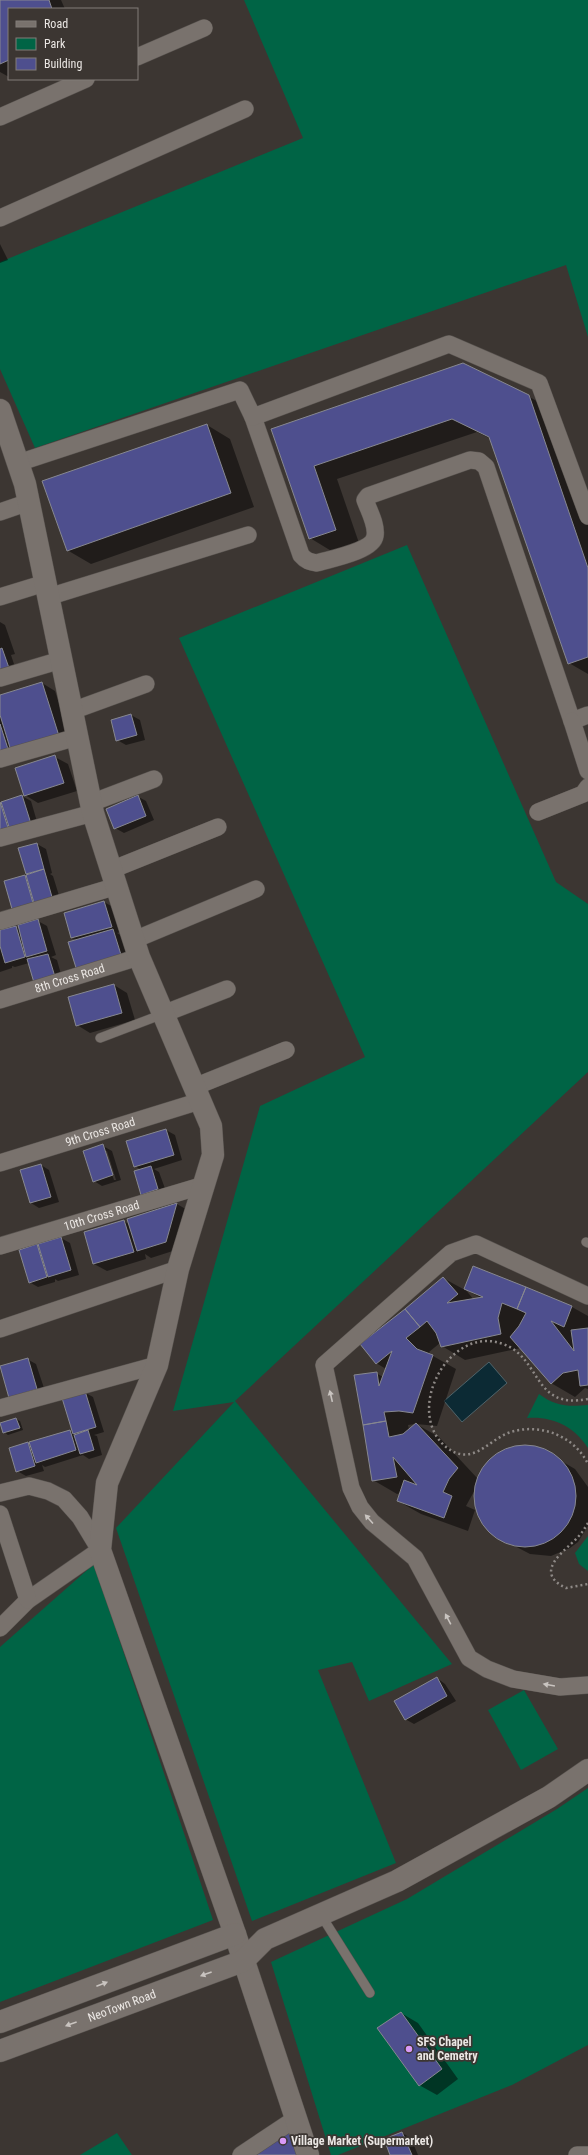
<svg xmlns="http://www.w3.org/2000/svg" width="588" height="2155" viewBox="0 0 588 2155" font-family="'Roboto Condensed',sans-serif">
	<rect width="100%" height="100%" fill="#3c3632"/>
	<path fill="#006445" d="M244 0H588V337L566 265 35 448 0 369V262L303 138Z
		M407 545 556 882 588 904V1072L235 1401 452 1664 369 1701 352 1662 318 1670 396 1863 252 1921 116 1528 234 1402 173 1411 260 1106 365 1057 179 638Z
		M539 1394C555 1406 568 1407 588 1405V1448C574 1426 552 1416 527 1418Z
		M588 1536V1571L579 1564 575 1553Z
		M94 1564 213 1920 0 2002V1647Z
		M524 1690 558 1749 521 1770 488 1710Z
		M588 1788V2045L512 2085 338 2155H331L271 1962 407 1899 557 1809Z
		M117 2133 132 2155H80Z"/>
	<path fill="#0c2a34" stroke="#4f6369" d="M489 1362 507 1383 462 1422 444 1401Z"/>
	<path fill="#0007" fill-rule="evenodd" d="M0 0H61L65 9H9V77L0 72Z
		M0 244 8 260 0 263Z
		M528 396 552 410 588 514V674L569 663 491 439 477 432 337 479 359 543 333 552 310 538 272 429Z
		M207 425 230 439 254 507 91 564 67 550Z
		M0 622 5 625 15 654 11 655 17 673 0 678Z
		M42 683 55 691 72 743 0 762V696Z
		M131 715 140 720 145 740 126 745 117 740Z
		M55 757 68 764 77 791 38 803 25 795Z
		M22 796 31 801 40 832 0 844V803L3 805Z
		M137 796 146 801 154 820 124 833 115 828Z
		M37 844 46 849 52 873 50 874 53 876 61 902 22 913 25 876 28 878 29 875 26 873ZM57 895V897L40 900Z
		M104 902 113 907 120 932 117 933 126 938 134 966 72 938Z
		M38 921 47 926 56 955 51 957 57 960 64 985 29 963 15 967 12 966V968L0 972V931L16 927 20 929Z
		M114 985 127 993 135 1020 90 1033 77 1025Z
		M166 1130 175 1135 182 1160 154 1169 159 1172 167 1194 151 1199 142 1194 141 1170 135 1166Z
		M103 1146 112 1151 121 1180 102 1186 94 1181ZM104 1151H107L116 1180H114Z
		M41 1165 49 1170 59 1202 39 1208 31 1203Z
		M177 1204 189 1211 179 1249 151 1258 145 1254 146 1259 107 1271 94 1264 124 1221 130 1225Z
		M61 1238 70 1243 79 1275 58 1281 55 1279V1282L38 1287 29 1282 37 1245 40 1247Z
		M474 1268 572 1307 588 1316V1389L585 1388 575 1397 551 1383 521 1348 465 1360 442 1346 440 1343 429 1352 433 1356 456 1369 437 1426 416 1424 439 1437 478 1479 490 1460 498 1454 518 1447 539 1448 575 1469 588 1487V1526L578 1542 570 1548 551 1556 530 1554 494 1535 481 1519 475 1498 477 1486 466 1506 475 1510 468 1531 421 1514 398 1501 400 1493 397 1494 373 1480 376 1373 383 1377 386 1369 376 1363 443 1278 465 1290ZM465 1289 481 1298 474 1300ZM415 1424 409 1430 408 1425Z
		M27 1359 36 1364 46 1394 19 1402Z
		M84 1392 93 1397 104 1432 94 1435 97 1436 102 1455 89 1459 83 1455 45 1467 42 1465 44 1471 26 1476 17 1471 28 1443 31 1446 69 1431 74 1433Z
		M16 1419 20 1421 23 1430 8 1435 4 1432Z
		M437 1678 445 1684 456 1701 414 1724 405 1719Z
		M401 2013 418 2023 458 2079 437 2095 419 2085Z
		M402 2133 411 2138 418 2155H391Z"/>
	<path fill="#4e4f8e" stroke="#878890" d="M0 0H49L52 9H9V60L0 64Z
		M463 363 529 395 588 568V657L568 664 489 437 452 419 314 466 336 530 309 539 271 429Z
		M207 424 231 493 67 551 42 481Z
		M2 648 9 668 0 671V649Z
		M42 682 59 736 11 751 0 715V695Z
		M131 714 137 735 116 741 111 720Z
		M0 724 9 752 0 755Z
		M55 755 64 783 24 796 15 768Z
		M22 795 32 827 11 833 1 802Z
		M138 795 146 816 114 829 106 809Z
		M0 802 10 834 0 837Z
		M37 843 44 869 26 874 18 848Z
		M44 869 52 897 34 903 26 875Z
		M25 875 33 903 12 909 4 881Z
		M104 901 112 927 71 938 64 913Z
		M38 919 47 951 26 957 18 925Z
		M16 926 25 957 5 963 0 946V930Z
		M113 929 122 958 77 971 68 942Z
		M48 954 56 980 35 986 27 959Z
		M114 984 122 1013 76 1026 68 997Z
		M166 1129 174 1155 134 1167 126 1141Z
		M103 1144 113 1175 93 1182 83 1151Z
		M41 1164 51 1197 30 1203 20 1170Z
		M151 1166 158 1189 141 1195 134 1171Z
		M177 1203 166 1242 137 1251 127 1219Z
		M124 1220 134 1252 93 1264 84 1232Z
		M61 1237 71 1270 48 1277 38 1244Z
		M37 1244 47 1277 29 1283 19 1250Z
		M473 1266 526 1287 517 1309 502 1303 498 1318 501 1334 441 1347 436 1333 427 1321 420 1327 405 1309 443 1277 458 1294 447 1303 483 1297 464 1289Z
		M526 1287 572 1306 564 1327 551 1321 574 1351 571 1330 588 1328V1385L580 1386 578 1370 563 1373 551 1384 510 1337 519 1326 526 1313 517 1309Z
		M405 1309 420 1327 406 1338 417 1349 433 1355 413 1413 399 1411 384 1412 386 1421 363 1425 354 1375 377 1372 379 1386 392 1351 376 1364 360 1344Z
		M28 1358 37 1389 9 1398 0 1366Z
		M85 1391 96 1427 73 1434 62 1398Z
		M16 1418 20 1428 3 1433 0 1423Z
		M386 1421 389 1437 403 1434 416 1423 458 1468 449 1479 443 1492 452 1496 444 1518 397 1501 404 1480 417 1485 393 1457 397 1477 372 1481 363 1425Z
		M70 1430 76 1450 36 1463 29 1442Z
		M88 1430 94 1450 80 1454 74 1435Z
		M28 1442 35 1466 16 1472 9 1448Z
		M474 1496a51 51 0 1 1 102 0a51 51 0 1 1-102 0Z
		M437 1677 447 1696 405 1720 394 1701Z
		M401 2012 442 2069 419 2086 377 2028Z
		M290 2127 302 2155H249Z
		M402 2132 412 2155H390L384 2139Z"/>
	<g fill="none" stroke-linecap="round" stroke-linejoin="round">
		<g stroke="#57524e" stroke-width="10">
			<path id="lane" d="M100 1038 163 1014
				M586 1242 588 1243
				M321 1915 370 1993"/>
		</g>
		<g stroke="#57524e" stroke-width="18">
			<g id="street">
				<path d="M137 57 204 28"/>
				<path d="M0 117 86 79"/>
				<path d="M0 218 245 109"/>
				<path d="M253 417 301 555C306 561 310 562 317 563 330 559 373 551 375 536 377 525 369 511 365 500L368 496 470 460 479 461 486 467 572 721 588 715"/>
				<path d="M18 463 240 390 253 417 449 344 539 383 588 516"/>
				<path d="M0 512 29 502"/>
				<path d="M0 597 45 583"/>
				<path d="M48 597 248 535"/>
				<path d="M0 678 61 660"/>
				<path d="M72 711 146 684"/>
				<path d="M572 721 588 771"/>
				<path d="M0 759 77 737"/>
				<path d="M91 803 154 779"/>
				<path d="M538 812 583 794 588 787"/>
				<path d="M0 838 93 813"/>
				<path d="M111 870 218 827"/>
				<path d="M0 921 117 886"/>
				<path d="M134 940 256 889"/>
				<path id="s1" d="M0 1000 139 957"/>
				<path d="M163 1014 227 989"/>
				<path d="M194 1087 286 1050"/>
				<path id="s2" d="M0 1163 200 1101"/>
				<path id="s3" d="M0 1246 204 1185"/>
				<path d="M588 1296 476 1244 451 1253 324 1365 351 1488 360 1507 372 1522 415 1558 469 1658 487 1669 513 1679 560 1687 588 1685"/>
				<path d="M0 1329 178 1269"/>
				<path d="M0 1408 157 1365"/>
				<path d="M0 1493 29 1486 48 1491 64 1499 80 1517 100 1550 28 1600 0 1628"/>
				<path d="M0 1514 28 1600"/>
				<path d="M241 2155 295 2119"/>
				<path d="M577 2155H588"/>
			</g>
		</g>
		<g stroke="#57524e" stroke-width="23">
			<g id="secondary">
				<path d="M0 410 25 484 93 813 139 957 211 1126 213 1155 178 1269 157 1365 107 1483 100 1550 235 1934 308 2155"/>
				<path d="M0 2022 235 1934"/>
				<path id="s4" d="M0 2051 243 1961 265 1939 397 1881 549 1797 588 1770"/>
			</g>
		</g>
		<path stroke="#8e8986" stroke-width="2.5" stroke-dasharray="2 3" stroke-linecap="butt" d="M588 1399C532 1410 542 1358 503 1344 449 1324 403 1411 446 1447 472 1467 486 1442 508 1433 538 1422 574 1435 588 1464
			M588 1523C585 1528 582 1533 577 1538 565 1551 532 1572 566 1588L588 1584"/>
		<use href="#lane" stroke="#79726d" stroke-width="9"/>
		<use href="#street" stroke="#79726d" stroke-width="17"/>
		<use href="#secondary" stroke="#79726d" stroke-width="22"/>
	</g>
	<defs><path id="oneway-solid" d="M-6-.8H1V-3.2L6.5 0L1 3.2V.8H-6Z"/></defs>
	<g fill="#c9c4c0">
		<use href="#oneway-solid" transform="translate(331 1396) rotate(-103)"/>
		<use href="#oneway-solid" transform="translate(369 1519) rotate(-132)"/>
		<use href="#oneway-solid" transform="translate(448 1619) rotate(-118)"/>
		<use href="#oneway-solid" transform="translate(549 1685) rotate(-170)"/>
		<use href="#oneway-solid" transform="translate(206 1974) rotate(160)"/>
		<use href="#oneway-solid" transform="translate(102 1984) rotate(-21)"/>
		<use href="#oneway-solid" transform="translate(71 2024) rotate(160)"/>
	</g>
	<g fill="#d99af7" stroke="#3c3632" stroke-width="1.5">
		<circle cx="409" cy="2049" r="4"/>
		<circle cx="283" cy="2141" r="4"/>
	</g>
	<g text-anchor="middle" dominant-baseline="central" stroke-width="3.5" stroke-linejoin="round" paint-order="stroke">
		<g font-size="12" fill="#ebe7e4" stroke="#3c3632">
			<text stroke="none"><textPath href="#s1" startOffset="73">8th Cross Road</textPath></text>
			<text stroke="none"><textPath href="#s2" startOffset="105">9th Cross Road</textPath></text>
			<text stroke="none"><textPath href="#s3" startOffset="106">10th Cross Road</textPath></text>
			<text stroke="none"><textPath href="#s4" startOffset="130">NeoTown Road</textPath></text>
		</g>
		<g font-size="12" font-weight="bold" fill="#ebe7e4" stroke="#3c3632" text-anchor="start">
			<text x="417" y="2042">SFS Chapel<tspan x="417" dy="14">and Cemetry</tspan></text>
			<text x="291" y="2141">Village Market (Supermarket)</text>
		</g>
	</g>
	<rect x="8" y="8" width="130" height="72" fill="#3c3632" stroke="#827d79"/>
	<rect x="16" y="21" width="20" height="6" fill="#79726d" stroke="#827d79"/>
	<text x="44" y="28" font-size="12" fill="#ebe7e4">Road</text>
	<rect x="16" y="38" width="20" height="12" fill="#006445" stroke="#827d79"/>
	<text x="44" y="48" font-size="12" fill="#ebe7e4">Park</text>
	<rect x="16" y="58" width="20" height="12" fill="#4e4f8e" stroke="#827d79"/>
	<text x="44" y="68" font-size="12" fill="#ebe7e4">Building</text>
</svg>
